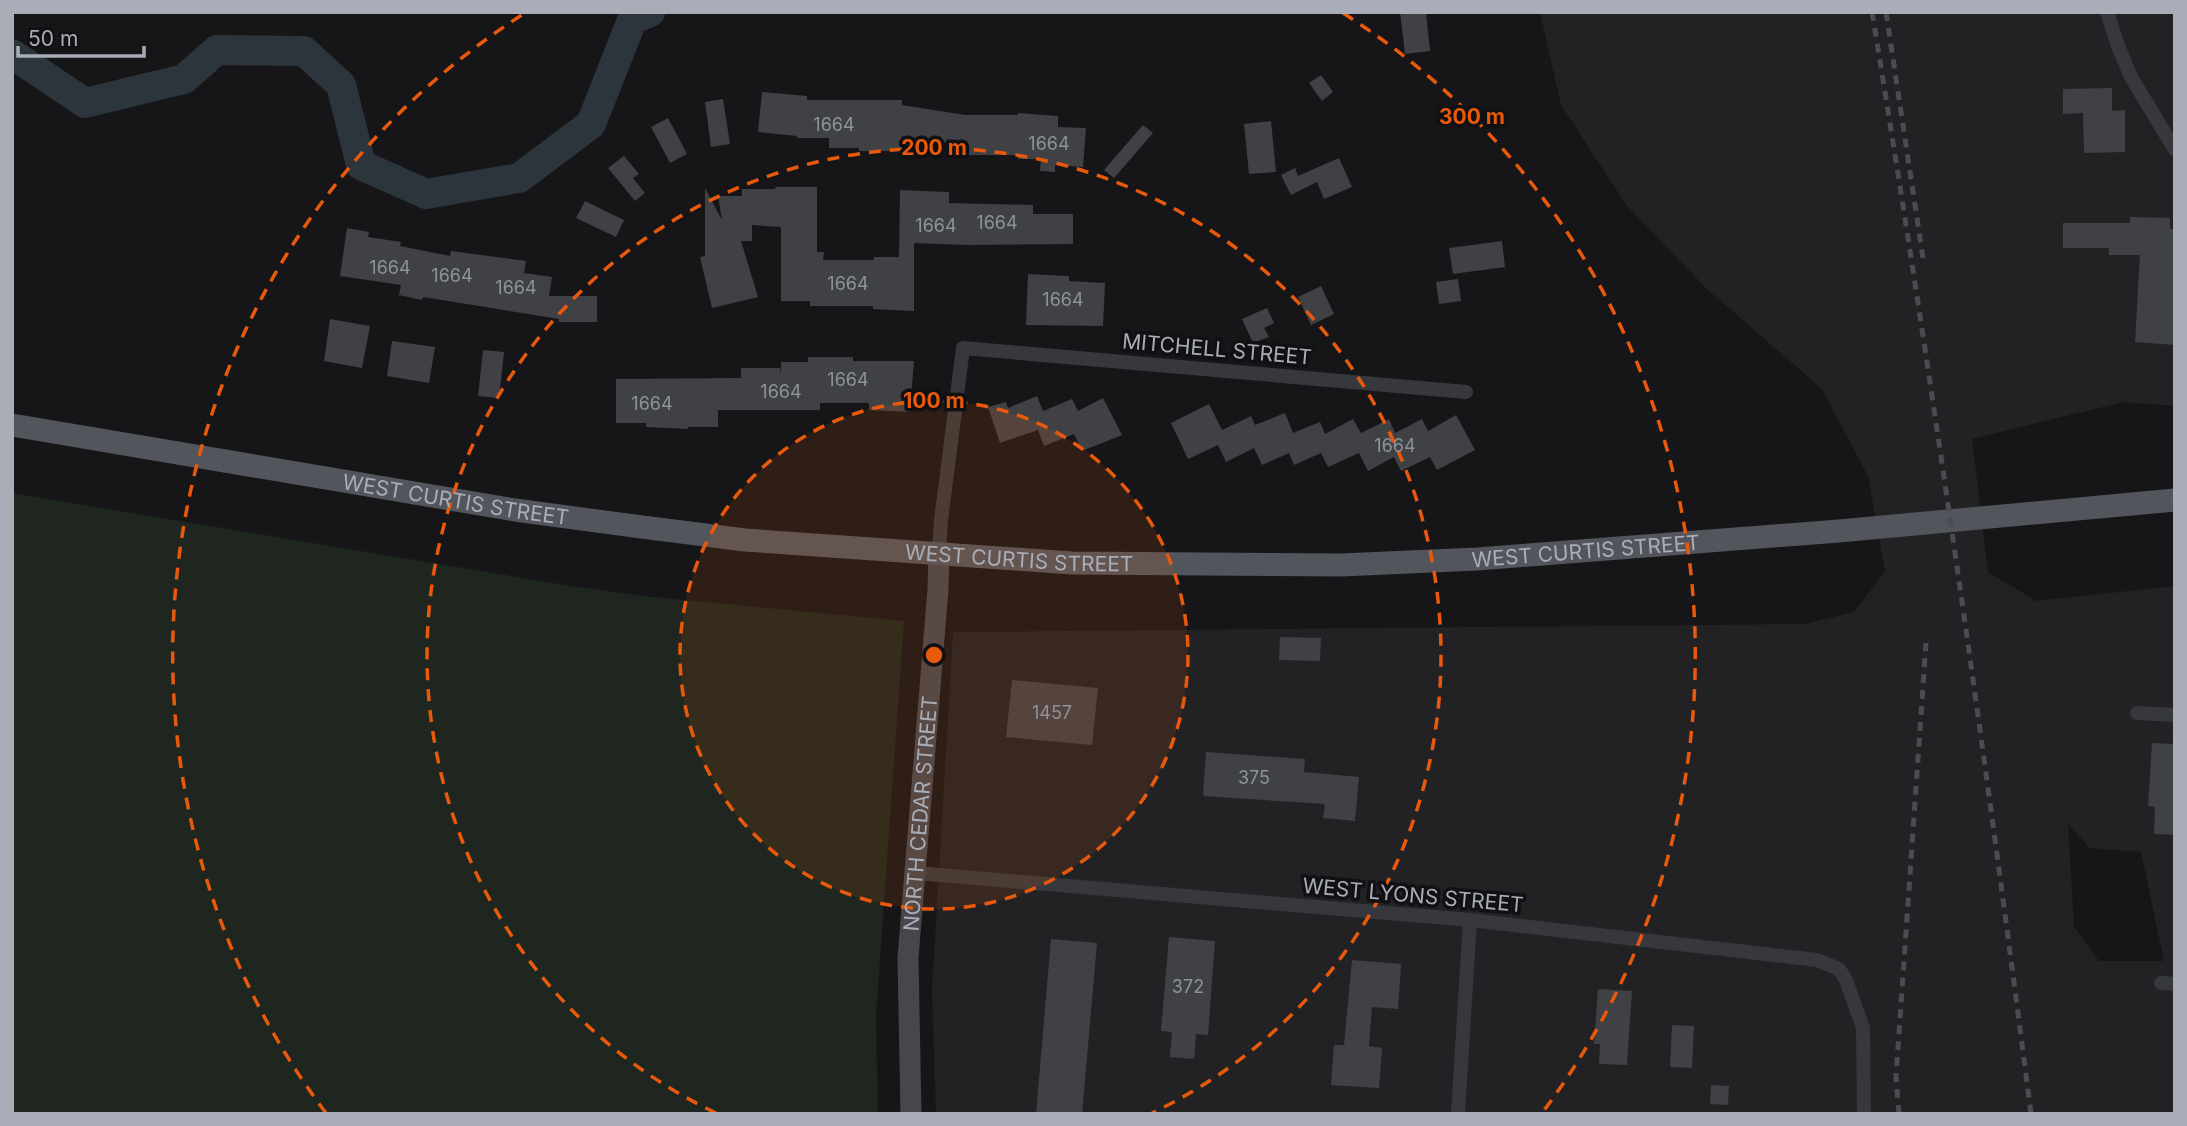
<svg xmlns="http://www.w3.org/2000/svg" width="2187" height="1126" viewBox="0 0 2187 1126" font-family="Inter,sans-serif">
	<rect width="100%" height="100%" fill="#161618"/>
	<path fill="#222225" fill-rule="evenodd" d="M1540 12H2175V406L2123 402 1972 439 1988 572 2036 601 2175 586V1114H936L932 990 953 632 1805 624 1854 612 1885 572 1868 476 1822 389 1707 289 1627 206 1561 105ZM2068 824 2090 848 2141 852 2164 961H2099L2074 927Z"/>
	<path fill="#1e261f" d="M12 493 571 586 643 596 904 621 876 1016 878 1114H12Z"/>
	<g fill="none" stroke-linecap="round" stroke-linejoin="round">
		<path stroke="#2c353c" stroke-width="30" d="M12 54 85 103 184 79 217 50 304 51 341 85 361 165 426 194 519 178 591 124 632 20 650 12"/>
	</g>
	<path fill="#404145" d="M1400 12H1426L1430 51 1405 54Z
		M1321 75 1333 92 1322 101 1309 83Z
		M2112 88V111L2125 110V152L2084 153 2083 113 2063 114V89Z
		M762 92 807 96V100H902V105L965 115H1018V113L1058 116V127L1086 128 1083 167 1055 165V172L1040 171 1041 159H1018V155H953V144L902 136V151H859V148H829V138H797V136L758 132Z
		M723 99 730 144 711 147 705 102Z
		M668 118 687 154 670 163 651 127Z
		M1271 121 1276 172 1249 174 1244 124Z
		M1143 125 1153 133 1114 178 1104 170Z
		M624 156 639 174 633 178 645 193 635 201 608 168Z
		M1339 158 1352 187 1324 199 1317 182 1291 195 1281 175 1295 168 1298 176Z
		M776 187H817V252H824L823 260H874V257H899L900 190 949 192V203L1033 205V214H1073V244L968 245 914 243V311L873 309V306H810V301H781V227L752 225V241H741L758 297 712 308 700 257 705 256V188L722 220 718 196H742V189H775Z
		M585 201 624 220 616 237 576 218Z
		M2130 217 2170 218V229H2175V345L2135 342 2140 255H2109V248H2063V223H2130Z
		M347 228 369 232 368 237 401 242 400 246 450 256 451 251 526 261 524 273 552 277 549 296H597V322H559V319L423 297 422 300 399 295 401 285 340 276Z
		M1502 241 1505 267 1453 274 1449 248Z
		M1028 274 1069 276V281L1105 283 1103 326 1026 325Z
		M1458 279 1461 301 1439 304 1436 282Z
		M1321 286 1334 314 1311 325 1298 297Z
		M1267 308 1274 323 1264 328 1269 337 1253 343 1242 319Z
		M330 319 370 326 362 368 324 361Z
		M392 341 435 347 429 383 387 376Z
		M483 350 504 352 499 398 478 396Z
		M808 357H853V361H914L910 412 869 410V403H820V410H718V427H688V429L646 427V423H616V379L741 378V368H780L781 373V362H808Z
		M1037 396 1043 411 1072 399 1078 411 1103 398 1122 435 1082 451 1074 434 1044 446 1038 430 1000 443 988 407 1006 402 1008 408Z
		M1209 404 1222 430 1251 416 1255 425 1285 413 1293 433 1320 422 1325 434 1353 419 1361 433 1389 419 1395 433 1422 419 1428 431 1456 415 1475 450 1437 470 1430 457 1401 471 1394 457 1368 471 1359 453 1328 467 1321 453 1294 465 1289 453 1262 465 1254 448 1226 462 1218 445 1188 459 1171 423Z
		M1280 637 1321 638 1320 661 1279 660Z
		M1012 680 1098 688 1092 745 1006 737Z
		M2152 743 2175 744V835L2154 834 2155 807 2148 806Z
		M1206 752 1305 759 1304 772 1359 777 1355 821 1323 818 1325 804 1203 796Z
		M1169 937 1215 941 1208 1035 1196 1034 1194 1059 1170 1057 1172 1032 1161 1031Z
		M1051 939 1097 943 1082 1114H1036Z
		M1352 960 1401 964 1398 1009 1372 1007 1369 1046 1382 1048 1379 1088 1331 1085 1334 1045H1344Z
		M1598 989 1632 991 1627 1065 1599 1064 1600 1044H1594Z
		M1672 1025 1694 1026 1692 1068 1670 1067Z
		M1711 1085 1729 1086 1728 1105 1710 1104Z"/>
	<g fill="none" stroke-linecap="round" stroke-linejoin="round">
		<path stroke="#37383d" stroke-width="14" d="M2107 12 2118 46 2131 77 2175 150
			M939 552 941 520 963 348 1466 392
			M2137 713 2175 715
			M916 873 1470 920 1817 960 1839 969 1846 980 1863 1028 1864 1114
			M2161 983 2175 984
			M1458 1114 1470 920"/>
		<path stroke="#45474d" stroke-width="21" id="s1" d="M911 1114 908 958 938 589 939 552"/>
		<path stroke="#53555c" stroke-width="23" id="s2" d="M12 425 515 510 642 527 745 540 1072 563 1341 565 1477 559 1839 531 2175 500"/>
		<path stroke="#4a4c52" stroke-width="5" stroke-dasharray="9 7" stroke-linecap="butt" d="M1872 12C1932 378 1984 746 2031 1114
			M1886 12 1923 258
			M1899 1114 1896 1077 1926 643"/>
	</g>
	<circle cx="934" cy="655" r="254" fill="#e8590c" fill-opacity=".12"/>
	<g fill="none" stroke="#e8590c" stroke-width="3.5" stroke-dasharray="12 9">
		<circle cx="934" cy="655" r="254"/>
		<path d="M716 1113A507 507 0 1 1 1152 1113"/>
		<path d="M326 1113A761 761 0 0 1 525 13M1343 13A761 761 0 0 1 1542 1113"/>
	</g>
	<g text-anchor="middle" dominant-baseline="central" stroke-width="7" stroke-linejoin="round" paint-order="stroke">
		<g font-size="18" fill="#8e929b">
			<text x="834" y="124">1664</text>
			<text x="1049" y="143">1664</text>
			<text x="997" y="222">1664</text>
			<text x="936" y="225">1664</text>
			<text x="390" y="267">1664</text>
			<text x="452" y="275">1664</text>
			<text x="848" y="283">1664</text>
			<text x="516" y="287">1664</text>
			<text x="1063" y="299">1664</text>
			<text x="848" y="379">1664</text>
			<text x="781" y="391">1664</text>
			<text x="652" y="403">1664</text>
			<text x="1395" y="445">1664</text>
			<text x="1052" y="712">1457</text>
			<text x="1254" y="777">375</text>
			<text x="1188" y="986">372</text>
		</g>
		<g font-size="21" fill="#a8adb8" stroke="#111113">
			<text transform="translate(1217 349) rotate(5)">MITCHELL STREET</text>
			<text stroke="none"><textPath href="#s2" startOffset="450">WEST CURTIS STREET</textPath></text>
			<text stroke="none"><textPath href="#s2" startOffset="1584">WEST CURTIS STREET</textPath></text>
			<text stroke="none"><textPath href="#s2" startOffset="1017">WEST CURTIS STREET</textPath></text>
			<text stroke="none"><textPath href="#s1" startOffset="301">NORTH CEDAR STREET</textPath></text>
			<text transform="translate(1413 895) rotate(5)">WEST LYONS STREET</text>
		</g>
	</g>
	<circle cx="934" cy="655" r="10" fill="#e8590c" stroke="#111113" stroke-width="3.5"/>
	<g font-size="21" text-anchor="middle" font-weight="bold" fill="#e8590c" stroke="#111113" stroke-width="7" stroke-linejoin="round" paint-order="stroke">
		<text x="1472" y="124">300 m</text>
		<text x="934" y="155">200 m</text>
		<text x="934" y="408">100 m</text>
	</g>
	<rect width="2187" height="1126" fill="none" stroke="#a8adb8" stroke-width="28"/>
	<path d="M18 46v10h126v-10" fill="none" stroke="#a8adb8" stroke-width="3.5"/>
	<text x="28" y="46" font-size="21" fill="#a8adb8" stroke="#111113" stroke-width="5" paint-order="stroke">50 m</text>
</svg>
